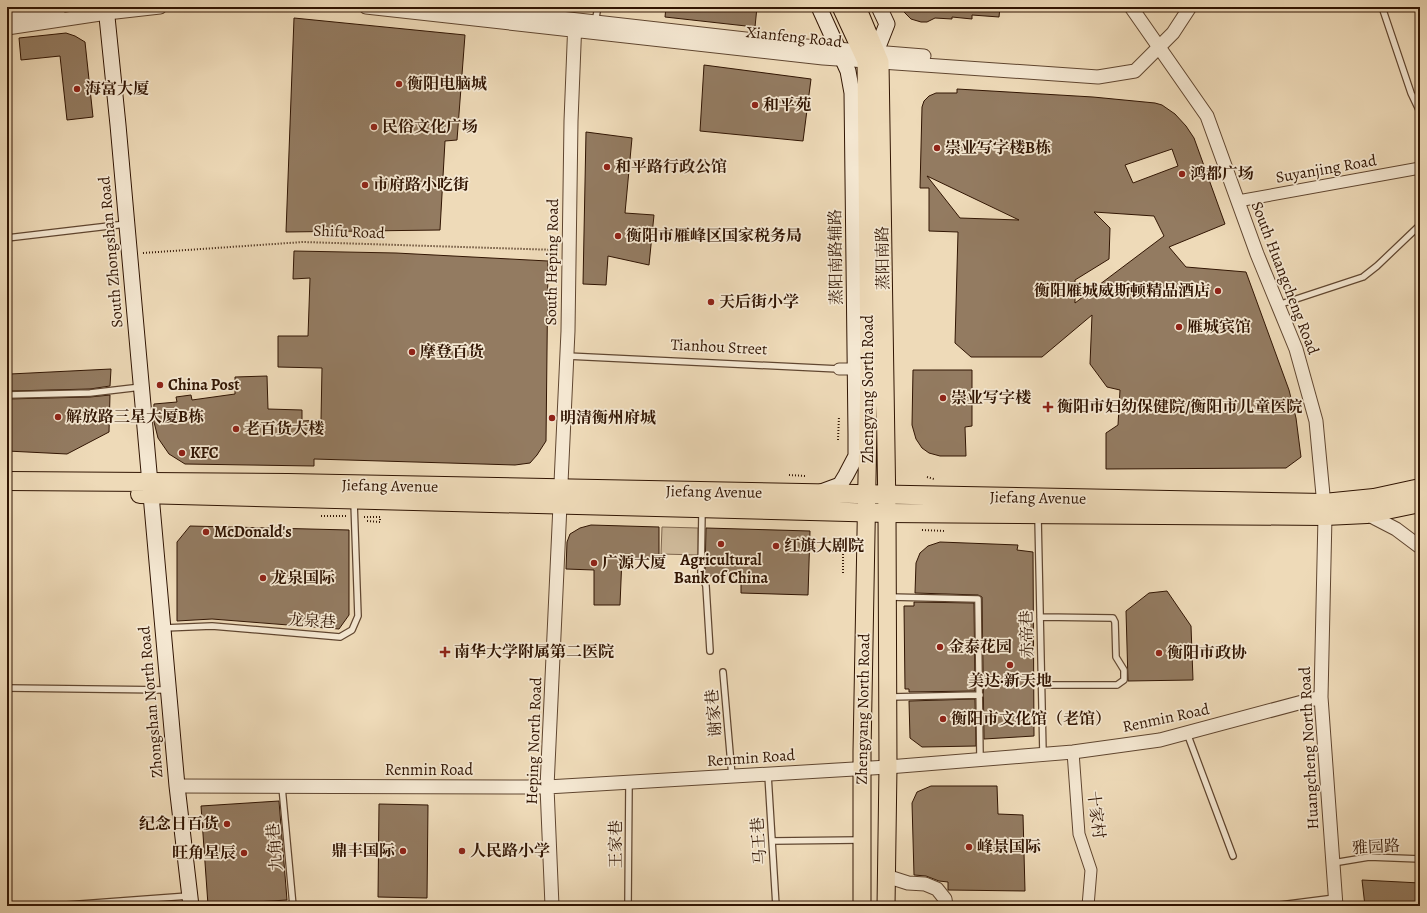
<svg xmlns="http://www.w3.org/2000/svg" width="1427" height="913" viewBox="0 0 1427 913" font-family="Alegreya,'Noto Serif SC',serif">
	<rect width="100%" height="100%" fill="#eedab8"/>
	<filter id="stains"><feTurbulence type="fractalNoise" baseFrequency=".005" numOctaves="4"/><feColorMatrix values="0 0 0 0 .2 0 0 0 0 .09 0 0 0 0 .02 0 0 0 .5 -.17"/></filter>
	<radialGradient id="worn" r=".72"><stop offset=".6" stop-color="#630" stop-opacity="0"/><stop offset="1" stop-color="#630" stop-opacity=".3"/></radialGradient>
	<path fill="#ceb999" stroke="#80674e" d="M662 527 698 528V555L661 554Z"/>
	<path fill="#937b61" stroke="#311503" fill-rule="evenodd" d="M666 7H757L755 27 665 17Z
		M899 7H1000L999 17 972 15V19L952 17V19L935 18 927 22H921L911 19Z
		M294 18 465 35 457 140 445 141 440 230 286 232Z
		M66 33 75 36 85 42 93 117 67 120 60 56 21 60 19 38Z
		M704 65 811 79 803 141 700 131Z
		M957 89 1093 97 1155 103 1162 105 1175 114 1186 126 1194 138 1225 224 1169 247 1186 267 1246 272 1289 390 1296 418 1301 457 1286 468 1106 469V433L1118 425 1120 390 1107 387 1090 364 1092 315 1042 357H971L955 343 958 232 929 231V188H920L922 107 924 101 929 96 936 93H957ZM1172 149 1178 166 1133 183 1125 165ZM927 176 1019 220 960 218ZM1094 212 1154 216 1164 236 1075 303V280L1109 259 1110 228Z
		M586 132 632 138 625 213 654 215 649 265 608 256 606 285 583 284Z
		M294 251 396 253 548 261 546 441 537 455 530 463 515 465 314 459V466L185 464 169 454 158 438 153 418 154 404 177 402 176 397 191 395 192 400 235 394V377L267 376 268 409 302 410V421L321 420 322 368 278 367V336H308L310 278 293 279Z
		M111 369 110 386 90 389 11 391 10 374Z
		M913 370H972V426L965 427 966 456H940L929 453 922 448 916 439 912 425Z
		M110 395 109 432 67 454 7 451V399L90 397Z
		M591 525 659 527V558L622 557 620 605H594V570L566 569 567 542 570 534 580 528Z
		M190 526 349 530V615L339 629 212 619 177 621V542Z
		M706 528 810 531 808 595 741 593V576H706L705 573Z
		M940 542 1018 545 1017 550 1033 552 1034 736 984 739 982 597 978 595 915 593 916 563 920 553 928 546Z
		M1167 591 1191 626 1193 680 1128 681 1126 611 1149 593Z
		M914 602 974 603 975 691 909 692V689H905L904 606H914Z
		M975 699 976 746 922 747 910 738 909 701Z
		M931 786H997L998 814 1023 815 1025 891 948 890V882L939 881 926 876 914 875 912 803 917 792Z
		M279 801 287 900 208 905 201 806Z
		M379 804 428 805 427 898 378 897Z
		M1362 880 1420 883V906H1365Z"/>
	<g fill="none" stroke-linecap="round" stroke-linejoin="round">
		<g stroke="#604630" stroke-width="8">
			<path id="service" d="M1382 7 1411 93 1420 112
				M595 22 598 7
				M7 238 126 224
				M1278 305 1363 277 1377 266 1420 225
				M567 356 839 369
				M7 395 90 393 141 387
				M702 511 701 574 706 586 710 651
				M1038 517 1043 754
				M889 597 978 599 980 759
				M1040 617 1113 618 1115 622 1116 657 1124 670V680L1117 685H1042
				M164 628 212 626 340 637 352 630 358 616 354 502
				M723 672 732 776
				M7 688 168 690
				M890 697 980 695
				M1187 733 1233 856
				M768 775 776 906
				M282 787 293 906
				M772 841 860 840
				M1333 863 1369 857 1420 859
				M7 905 46 906
				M53 906 188 896
				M628 906 629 783
				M766 906H860
				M1272 906 1335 898"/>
		</g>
		<g stroke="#604630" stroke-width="13">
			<path id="minor" d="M1238 201 1420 168
				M839 369H862
				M1073 752 1079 834 1091 870 1088 906"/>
		</g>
		<g stroke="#604630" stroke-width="15">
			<path id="tertiary" d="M366 7 823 58 1098 77 1135 71 1173 33 1190 7
				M464 7 824 48 924 56
				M1131 7 1207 116 1257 254 1296 349 1316 421 1325 516 1321 697 1336 906
				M7 15 61 7
				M7 28 107 13 160 7
				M1367 514 1396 529 1420 547
				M177 786 547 787 888 767 1073 752 1160 740 1321 697
				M886 876 908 883 925 884 937 889 945 899 946 906
				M552 906 547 787 568 331 571 121 575 20"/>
		</g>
		<g stroke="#311503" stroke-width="17">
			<path id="secondary" d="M106 7 118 125 177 786 191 906
				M819 7 848 71 852 93 856 434V456L846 475 840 485 821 492
				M876 52 887 24 879 7"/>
		</g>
		<g stroke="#311503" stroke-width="19">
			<path id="primary" d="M841 7 866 61 869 369 862 752V906
				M857 7 880 62 887 513 888 767 886 906"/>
		</g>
		<g stroke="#311503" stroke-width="20">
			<path id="trunk" d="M7 481 288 483 1324 503 1374 498 1420 488
				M140 494 887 513 1325 516 1367 514 1420 503"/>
		</g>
		<path stroke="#311503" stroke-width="2" stroke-dasharray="1 2" stroke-linecap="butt" d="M143 253 303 242 558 250
			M838 440 839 416
			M789 475 806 476
			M927 477 934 479
			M321 516H346
			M364 517H380V522L367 521
			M922 530 946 531
			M843 548V574"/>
		<use href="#service" stroke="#f4e7d1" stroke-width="5.5"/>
		<use href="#minor" stroke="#f4e7d1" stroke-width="11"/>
		<use href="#tertiary" stroke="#f4e7d1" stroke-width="13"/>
		<use href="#secondary" stroke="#f4e7d1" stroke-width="15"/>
		<use href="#primary" stroke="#eedab8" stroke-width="17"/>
		<use href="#trunk" stroke="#eedab8" stroke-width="18"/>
	</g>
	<g fill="#8f2418" stroke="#f4e7d1" stroke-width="1.5">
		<circle cx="399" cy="84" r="4"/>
		<circle cx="77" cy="89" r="4"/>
		<circle cx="755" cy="105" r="4"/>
		<circle cx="374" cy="127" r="4"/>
		<circle cx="937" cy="148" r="4"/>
		<circle cx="607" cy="167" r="4"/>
		<circle cx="1182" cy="174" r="4"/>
		<circle cx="365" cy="185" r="4"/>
		<circle cx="618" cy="236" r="4"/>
		<circle cx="1218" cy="291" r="4"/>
		<circle cx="711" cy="302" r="4"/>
		<circle cx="1179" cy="327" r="4"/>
		<circle cx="412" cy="352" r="4"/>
		<circle cx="160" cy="385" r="4"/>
		<circle cx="943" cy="398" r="4"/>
		<path d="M1046 401h4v4h4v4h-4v4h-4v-4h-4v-4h4z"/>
		<circle cx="58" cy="417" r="4"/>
		<circle cx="552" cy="418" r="4"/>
		<circle cx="236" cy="429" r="4"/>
		<circle cx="182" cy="453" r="4"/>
		<circle cx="206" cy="532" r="4"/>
		<circle cx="721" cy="544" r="4"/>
		<circle cx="776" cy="546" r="4"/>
		<circle cx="594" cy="563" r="4"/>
		<circle cx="263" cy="578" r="4"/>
		<circle cx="940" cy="647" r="4"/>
		<path d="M443 646h4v4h4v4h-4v4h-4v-4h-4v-4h4z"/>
		<circle cx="1159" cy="653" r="4"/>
		<circle cx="1010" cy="665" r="4"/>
		<circle cx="943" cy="719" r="4"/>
		<circle cx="227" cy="824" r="4"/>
		<circle cx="969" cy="847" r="4"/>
		<circle cx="403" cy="851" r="4"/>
		<circle cx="462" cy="851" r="4"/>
		<circle cx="244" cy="853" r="4"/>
	</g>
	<g text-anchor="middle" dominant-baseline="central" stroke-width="3.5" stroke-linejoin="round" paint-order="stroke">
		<g font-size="16" fill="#311503" stroke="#f4e7d1">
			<text transform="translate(794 37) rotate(6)">Xianfeng Road</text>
			<text transform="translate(1326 169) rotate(-10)">Suyanjing Road</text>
			<text transform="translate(349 232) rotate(2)">Shifu Road</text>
			<text transform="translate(111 252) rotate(-95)">South Zhongshan Road</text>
			<text transform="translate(836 257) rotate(-91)">蒸阳南路辅路</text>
			<text transform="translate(883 258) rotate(-91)">蒸阳南路</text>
			<text transform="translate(552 262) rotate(-89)">South Heping Road</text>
			<text transform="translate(1285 278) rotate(69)">South Huangcheng Road</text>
			<text transform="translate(719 347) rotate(3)">Tianhou Street</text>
			<text transform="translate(868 389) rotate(-90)">Zhengyang Sorth Road</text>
			<text transform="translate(390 486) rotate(1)">Jiefang Avenue</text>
			<text transform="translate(714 492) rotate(1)">Jiefang Avenue</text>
			<text transform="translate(1038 498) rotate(1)">Jiefang Avenue</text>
			<text transform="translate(312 621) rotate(3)">龙泉巷</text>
			<text transform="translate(1027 634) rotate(-91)">赤帝巷</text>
			<text transform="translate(151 702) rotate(-95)">Zhongshan North Road</text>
			<text transform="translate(863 709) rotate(-89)">Zhengyang North Road</text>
			<text transform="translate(714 713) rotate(-95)">谢家巷</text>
			<text transform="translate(1166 718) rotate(-12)">Renmin Road</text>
			<text transform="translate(534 741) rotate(-88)">Heping North Road</text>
			<text transform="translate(1309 748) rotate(-93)">Huangcheng North Road</text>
			<text transform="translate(751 758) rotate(-4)">Renmin Road</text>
			<text x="429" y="770">Renmin Road</text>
			<text transform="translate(1096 815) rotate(83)">十家村</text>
			<text transform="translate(759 841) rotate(-94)">马王巷</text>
			<text transform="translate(616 844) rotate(-90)">王家巷</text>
			<text transform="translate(275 847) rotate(-95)">九角巷</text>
			<text transform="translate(1376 847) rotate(-3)">雅园路</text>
		</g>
		<g font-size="16" font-weight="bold" fill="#311503" stroke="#f4e7d1" text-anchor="start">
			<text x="407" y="84">衡阳电脑城</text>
			<text x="85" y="89">海富大厦</text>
			<text x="763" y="105">和平苑</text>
			<text x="382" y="127">民俗文化广场</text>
			<text x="945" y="148">崇业写字楼B栋</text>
			<text x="615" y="167">和平路行政公馆</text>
			<text x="1190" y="174">鸿都广场</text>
			<text x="373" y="185">市府路小吃街</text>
			<text x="626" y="236">衡阳市雁峰区国家税务局</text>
			<text x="1210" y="291" text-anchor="end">衡阳雁城威斯顿精品酒店</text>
			<text x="719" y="302">天后街小学</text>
			<text x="1187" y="327">雁城宾馆</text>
			<text x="420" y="352">摩登百货</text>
			<text x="168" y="385">China Post</text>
			<text x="951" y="398">崇业写字楼</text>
			<text x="1057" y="407">衡阳市妇幼保健院/衡阳市儿童医院</text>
			<text x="66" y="417">解放路三星大厦B栋</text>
			<text x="560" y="418">明清衡州府城</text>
			<text x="244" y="429">老百货大楼</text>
			<text x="190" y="453">KFC</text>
			<text x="214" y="532">McDonald's</text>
			<text x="784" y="546">红旗大剧院</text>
			<text x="721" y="560" text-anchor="middle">Agricultural<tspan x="721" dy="18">Bank of China</tspan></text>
			<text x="602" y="563">广源大厦</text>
			<text x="271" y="578">龙泉国际</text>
			<text x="948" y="647">金泰花园</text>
			<text x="454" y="652">南华大学附属第二医院</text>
			<text x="1167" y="653">衡阳市政协</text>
			<text x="1010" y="681" text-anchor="middle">美达·新天地</text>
			<text x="951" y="719">衡阳市文化馆（老馆）</text>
			<text x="219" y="824" text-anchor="end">纪念日百货</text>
			<text x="977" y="847">峰景国际</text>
			<text x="395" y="851" text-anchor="end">鼎丰国际</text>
			<text x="470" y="851">人民路小学</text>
			<text x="236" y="853" text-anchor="end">旺角星辰</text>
		</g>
	</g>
	<rect width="1427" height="913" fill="none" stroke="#eedab8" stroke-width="24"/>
	<rect x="8" y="8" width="1411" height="897" fill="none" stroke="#311503" stroke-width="2"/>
	<rect x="12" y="12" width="1403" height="889" fill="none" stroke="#311503"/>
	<rect width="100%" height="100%" filter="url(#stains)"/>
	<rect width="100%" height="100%" fill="url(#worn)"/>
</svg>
